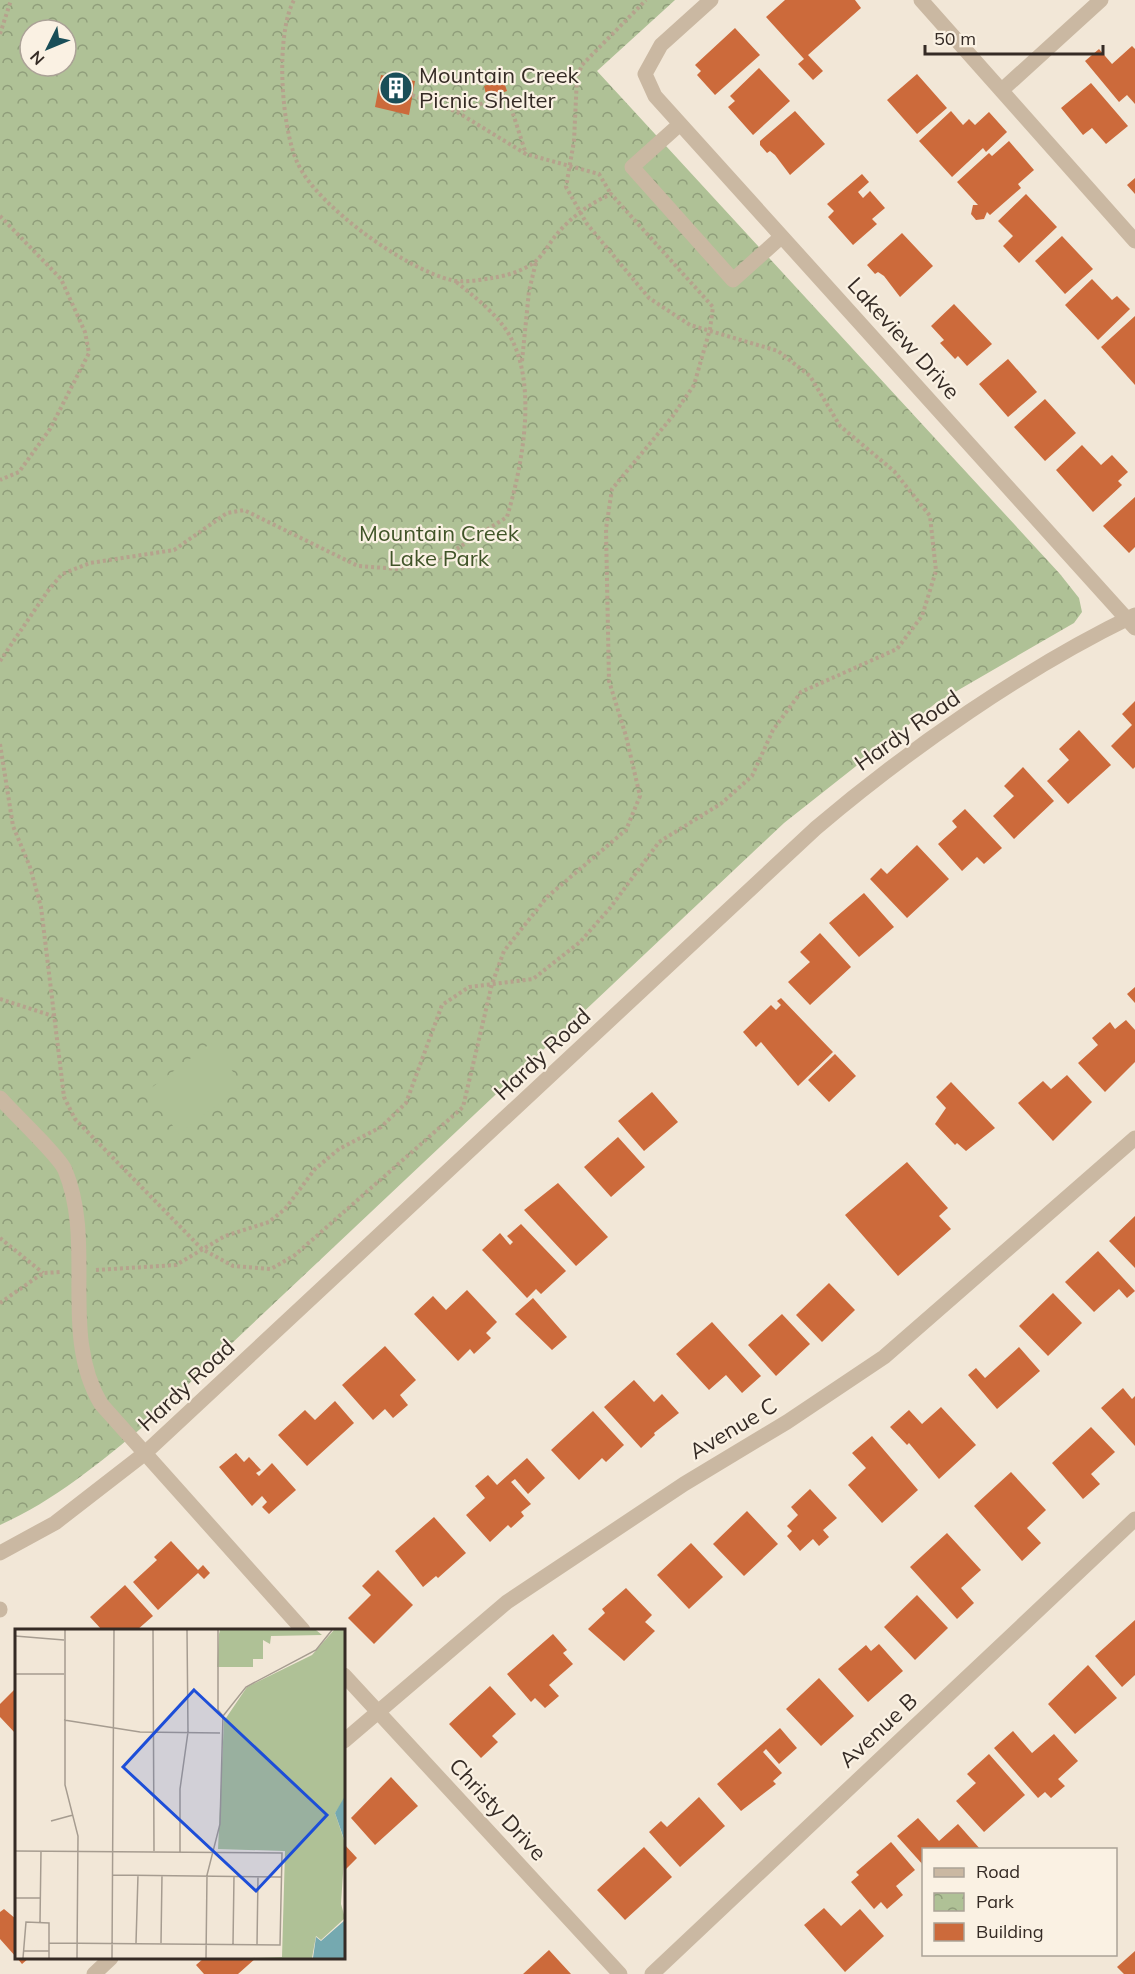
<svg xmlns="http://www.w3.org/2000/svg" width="1135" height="1974" viewBox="0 0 1135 1974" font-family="Mulish,sans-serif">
	<defs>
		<pattern id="park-crowns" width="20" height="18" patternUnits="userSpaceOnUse" patternTransform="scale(1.5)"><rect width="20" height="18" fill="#afc196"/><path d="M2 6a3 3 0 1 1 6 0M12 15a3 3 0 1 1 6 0" fill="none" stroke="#8f9d7a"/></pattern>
	</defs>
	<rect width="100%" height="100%" fill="#f2e7d7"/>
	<path fill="url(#park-crowns)" fill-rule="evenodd" d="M0 0H675L597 71 1060 574 1079 598 1082 612 1074 623 936 703 784 823 146 1424C101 1462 54 1501 0 1525ZM30 30H66V66H30Z"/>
	<path fill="#afc196" d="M211 1043 243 1085 179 1134 147 1091Z"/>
	<path fill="#cc6a3b" d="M785 0H855L861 8 808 55 823 71 813 80 798 64 804 59 766 17Z
		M735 28 760 55 715 95 697 75 701 71 695 65Z
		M1132 46 1135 49V104L1127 95 1119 102 1085 61 1099 49 1112 64Z
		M759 68 790 101 753 135 728 107 735 101 730 96Z
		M917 74 947 108 917 134 887 100Z
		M381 75 415 81 409 115 375 107Z
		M503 79 507 91 487 98 484 86Z
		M1091 83 1128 126 1106 144 1092 128 1083 135 1061 108Z
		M795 111 825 144 790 175 775 155 770 151 767 153 760 145V141Z
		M951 111 963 125 969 119 975 125 989 112 1007 132 986 152 983 148 952 177 919 141Z
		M1009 141 1034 170 1018 184 1021 188 990 215 987 212 984 219 976 220 971 214 973 205H978L957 182 989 153 992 156Z
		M862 174 869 182 858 192 863 198 870 191 885 208 872 219 877 224 853 245 828 217 834 211 827 204Z
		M1135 178V194L1127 185Z
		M1026 194 1057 227 1019 263 1003 246 1013 236 998 221Z
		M902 233 933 266 900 297 884 276 878 272 875 274 867 265Z
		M1062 236 1093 269 1065 294 1035 261Z
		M1092 279 1112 300 1117 296 1130 309 1098 340 1065 305Z
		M954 304 992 344 967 366 958 356 955 359 940 343 944 340 931 326Z
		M1135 316V385L1101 347Z
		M1008 359 1037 392 1008 417 979 384Z
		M1045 399 1076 433 1045 461 1014 427Z
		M1082 445 1101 465 1112 455 1128 472 1118 481 1122 485 1093 512 1056 470Z
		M1135 497V547L1129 553 1103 526Z
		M1135 701V767L1133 769 1111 746 1132 725 1122 714Z
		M1079 730 1111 765 1068 804 1047 781 1069 760 1059 749Z
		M1023 767 1054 801 1014 839 993 816 1014 796 1004 786Z
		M965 809 1002 848 984 864 977 857 962 871 938 844 957 827 952 821Z
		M917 845 949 879 907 918 870 879 881 868 887 874Z
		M864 893 894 927 859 957 829 923Z
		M820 933 851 967 810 1005 788 982 810 962 800 952Z
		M1135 987V1003L1127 994Z
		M781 998 833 1052 798 1086 761 1042 756 1047 743 1032 771 1005 776 1010 781 1005 777 1001Z
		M1126 1020 1135 1030V1062L1105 1092 1078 1063 1098 1045 1092 1038 1110 1022 1115 1029Z
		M835 1054 856 1076 829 1102 808 1080Z
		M1067 1075 1092 1102 1053 1141 1018 1103 1043 1081 1051 1089Z
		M951 1082 995 1128 966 1151 957 1143 955 1145 935 1124 946 1108 936 1097Z
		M652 1092 678 1122 644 1151 618 1121Z
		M618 1137 645 1167 611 1197 584 1167Z
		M907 1162 948 1208 939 1216 951 1229 898 1276 845 1215Z
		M558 1183 608 1237 576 1266 524 1210Z
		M1135 1216V1268L1109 1241Z
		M521 1224 566 1271 541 1294 536 1289 527 1298 482 1250 500 1233 510 1245 513 1242 507 1236Z
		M1098 1251 1135 1291 1127 1298 1119 1289 1094 1312 1065 1282Z
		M829 1283 855 1310 822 1342 796 1315Z
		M467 1290 497 1322 486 1333 491 1338 474 1354 470 1349 458 1361 414 1314 433 1296 446 1310Z
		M1053 1293 1082 1323 1048 1356 1019 1326Z
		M533 1298 567 1337 552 1350 515 1314Z
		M782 1314 810 1344 776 1376 748 1345Z
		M712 1322 761 1376 742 1393 726 1375 709 1390 676 1354Z
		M385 1346 416 1380 400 1395 408 1405 393 1418 385 1409 373 1420 342 1385Z
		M1019 1347 1040 1371 997 1409 968 1375 976 1368 985 1378Z
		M634 1380 654 1402 662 1394 679 1413 654 1433 655 1435 641 1448 604 1407Z
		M1123 1388 1132 1399 1135 1396V1446L1101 1408Z
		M335 1401 354 1423 307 1466 278 1435 305 1410 315 1420Z
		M941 1407 976 1445 939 1479 909 1443 907 1445 890 1427 909 1410 922 1424Z
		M593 1411 624 1445 606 1462 602 1458 579 1480 551 1450Z
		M1091 1427 1115 1452 1091 1474 1100 1484 1083 1499 1052 1463Z
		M872 1436 918 1490 882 1523 848 1485 866 1468 852 1453Z
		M236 1453 244 1462 249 1457 261 1470 256 1473 259 1476 272 1463 296 1490 269 1514 262 1507 267 1502 262 1496 252 1506 219 1467Z
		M527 1458 545 1478 528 1494 515 1479 511 1482 531 1504 521 1512 524 1516 511 1528 508 1525 490 1542 466 1515 485 1498 475 1486 488 1475 497 1485Z
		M1011 1472 1046 1510 1027 1528 1041 1543 1022 1561 974 1506Z
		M810 1489 837 1518 823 1530 829 1537 819 1546 813 1539 800 1551 787 1536 792 1531 787 1526 798 1515 791 1507Z
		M747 1511 778 1544 744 1576 713 1544Z
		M434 1517 466 1553 438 1578 436 1576 423 1587 395 1551Z
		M947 1533 981 1570 961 1588 974 1603 957 1619 910 1567Z
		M171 1541 198 1570 203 1565 210 1573 204 1579 198 1573 158 1610 133 1582 157 1560 154 1557Z
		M691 1543 723 1577 689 1609 657 1575Z
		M378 1570 413 1605 374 1644 348 1618 371 1595 362 1586Z
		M125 1585 153 1616 137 1630H102L90 1617Z
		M626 1588 652 1615 645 1622 655 1631 624 1661 588 1629 605 1613 602 1609Z
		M917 1595 948 1628 915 1660 884 1627Z
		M1135 1620V1675L1122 1687 1095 1656Z
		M553 1634 567 1650 563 1653 573 1664 549 1685 559 1696 545 1708 535 1698 531 1702 507 1674Z
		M879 1644 903 1671 868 1702 838 1669 866 1645 871 1651Z
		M1088 1665 1117 1698 1075 1734 1048 1704Z
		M819 1678 854 1716 821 1746 786 1709Z
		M490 1686 516 1714 492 1736 498 1742 481 1758 449 1724Z
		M16 1688V1734L0 1717V1704Z
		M780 1728 797 1748 779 1764 766 1749 763 1752 782 1773 773 1781 776 1784 741 1811 717 1784Z
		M1013 1731 1032 1753 1054 1734 1078 1761 1058 1779 1065 1786 1051 1798 1045 1792 1038 1798 994 1748Z
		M989 1754 1025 1795 984 1832 956 1801 976 1783 967 1774Z
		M391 1777 418 1806 375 1845 351 1818Z
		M699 1797 725 1826 680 1867 649 1832 661 1821 667 1827Z
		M918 1818 939 1841 958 1824 981 1850H924V1866L897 1836Z
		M891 1842 915 1870 896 1886 903 1895 887 1909 881 1902 874 1909 851 1882 859 1875 856 1872Z
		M344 1844 357 1858 344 1871Z
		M644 1847 672 1877 625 1920 597 1890Z
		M824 1908 841 1926 860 1909 884 1936 845 1972 804 1925Z
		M4 1909 16 1919V1957L0 1939V1912Z
		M549 1950 571 1974H523Z
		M1135 1951V1974H1124L1117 1967Z
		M17 1958H29L22 1964Z
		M204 1958H256L238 1974H204L196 1965Z"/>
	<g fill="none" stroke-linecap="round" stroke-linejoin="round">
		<path stroke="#b6a28d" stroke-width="4" stroke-dasharray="3 3" stroke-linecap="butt" d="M0 34 11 0
			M412 95 457 112 526 154 599 174 611 194
			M457 112 507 95 526 154
			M0 216 61 279 85 332 89 353 50 429 19 472 0 480
			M522 361 529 291 536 262
			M0 661 47 592 62 574 90 563 174 550 227 513 244 510 358 566 399 569 439 560 507 517C522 467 537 389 512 340 501 317 475 297 455 281
			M0 744 13 826 30 867 41 907 64 1097 75 1119 202 1249 233 1266 271 1269 295 1255 463 1107 492 984 504 951 547 897 626 830 640 796 626 736 609 681 606 529 612 489 672 417 694 385 710 329 713 307 611 194C591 203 571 217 557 234 550 242 545 252 538 259 527 270 506 276 492 278 480 280 462 283 451 280 406 269 318 207 298 164 281 129 275 35 294 0
			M0 999 53 1016
			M0 1238 43 1273
			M96 1270 176 1265 225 1236 269 1222 285 1209 315 1169 339 1149 381 1127 406 1103 442 1005 469 987 533 979 580 942 610 908 659 842 722 803 752 776 773 730 801 692 897 649 922 616 936 571 930 516 894 471 840 426 810 376 778 351 690 325 649 298 587 224 566 187 574 141 577 77 582 65 646 0
			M0 1303 43 1273 61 1272"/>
		<path stroke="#cab8a2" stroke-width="15" d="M711 0 661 45 645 74 655 96 1135 628
			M921 0 1135 241
			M1002 90 1101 0
			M680 124 632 167 733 280 781 237
			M0 1098C13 1113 59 1156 65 1170 96 1245 59 1333 101 1404L303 1630
			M0 1553 55 1523 144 1454 816 828C909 749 1025 668 1135 615
			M0 1609V1610
			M344 1675 620 1974
			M344 1741 507 1602 684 1484 787 1422 884 1357 1135 1138
			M94 1974 111 1958
			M652 1974 1135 1519"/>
	</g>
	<defs>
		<g id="building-disc" transform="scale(1.725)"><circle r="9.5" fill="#194e58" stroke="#faf1e3"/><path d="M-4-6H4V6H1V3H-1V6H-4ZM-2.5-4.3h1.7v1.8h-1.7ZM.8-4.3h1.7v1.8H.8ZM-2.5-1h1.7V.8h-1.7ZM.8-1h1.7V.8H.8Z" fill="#fff"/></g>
	</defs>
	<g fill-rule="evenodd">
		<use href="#building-disc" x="396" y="88"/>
	</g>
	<g text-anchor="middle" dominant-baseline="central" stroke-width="4.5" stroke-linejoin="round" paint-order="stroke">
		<g font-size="22" fill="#352b25" stroke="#faf1e3" text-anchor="start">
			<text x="419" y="75">Mountain Creek<tspan x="419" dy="25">Picnic Shelter</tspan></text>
		</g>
		<g font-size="22" fill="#352b25" stroke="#faf1e3">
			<text transform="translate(904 338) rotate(48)">Lakeview Drive</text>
			<text transform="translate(907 730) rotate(-35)">Hardy Road</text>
			<text transform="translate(542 1054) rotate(-43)">Hardy Road</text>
			<text transform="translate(186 1385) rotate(-43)">Hardy Road</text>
			<text transform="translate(733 1428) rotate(-31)">Avenue C</text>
			<text transform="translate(878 1730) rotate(-43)">Avenue B</text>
			<text transform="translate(498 1809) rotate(47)">Christy Drive</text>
		</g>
		<g font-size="22" fill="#405428" stroke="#faf1e3">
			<text x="439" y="533">Mountain Creek<tspan x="439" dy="25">Lake Park</tspan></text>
		</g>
	</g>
	<g transform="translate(15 1629)">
		<rect width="330" height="330" fill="#f2e7d7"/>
		<path d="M205 1H301L307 6 256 7 255 15 248 11V5H204Z" fill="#afc196"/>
		<path d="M204 5H248V30H238V38H202Z" fill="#afc196"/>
		<path d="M319 1H330V169L320 184 330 214 326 275 330 289 306 311 301 307 297 329H237L267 328 270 222 203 220 209 92 232 58 297 26Z" fill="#afc196"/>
		<path d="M330 167V213L320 184ZM330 291V329H298L301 308 306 312Z" fill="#75a9b0"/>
		<path fill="none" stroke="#a69c90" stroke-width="1.5" d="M50 1V156L63 207 62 329M138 1 139 222M203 1V81L208 87M0 7 49 11M0 45H49M49 91 125 103 205 104M36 192 58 186M0 222 267 224 265 316 34 314M165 223V160L173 103 172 1M98 246 267 248M0 269H26M25 293 26 222M121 314 123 246M146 314 147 246M218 315 219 247M242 316 243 247M8 322H34M8 329 11 293 34 294V329M97 329 99 1M191 329 192 246 205 195 208 87 231 58 301 21 317 1"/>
		<path fill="#1d4ed8" fill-opacity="0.15" stroke="#1d4ed8" stroke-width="3" d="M179 61 312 186 241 262 108 138Z"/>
		<rect width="330" height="330" fill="none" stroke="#352b25" stroke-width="3"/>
	</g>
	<rect x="922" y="1848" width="195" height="108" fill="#faf1e3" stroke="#aba297" stroke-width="1.5"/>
	<rect x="934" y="1868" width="30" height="9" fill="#cab8a2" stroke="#aba297" stroke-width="1.5"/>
	<text x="976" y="1878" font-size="18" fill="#352b25">Road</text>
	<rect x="934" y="1893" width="30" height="18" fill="url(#park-crowns)" stroke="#aba297" stroke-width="1.5"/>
	<text x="976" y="1908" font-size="18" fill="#352b25">Park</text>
	<rect x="934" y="1923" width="30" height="18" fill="#cc6a3b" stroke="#aba297" stroke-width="1.5"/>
	<text x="976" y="1938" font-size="18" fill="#352b25">Building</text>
	<g transform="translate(48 48) rotate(227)"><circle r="28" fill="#faf1e3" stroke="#aba297" stroke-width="1.5"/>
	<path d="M0-4.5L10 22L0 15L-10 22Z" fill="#194e58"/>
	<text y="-9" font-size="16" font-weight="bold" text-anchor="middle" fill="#352b25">N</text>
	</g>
	<path d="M925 45v9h178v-9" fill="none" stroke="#352b25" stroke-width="3"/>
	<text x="934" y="45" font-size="18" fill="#352b25" stroke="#faf1e3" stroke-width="4.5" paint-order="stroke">50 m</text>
</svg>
